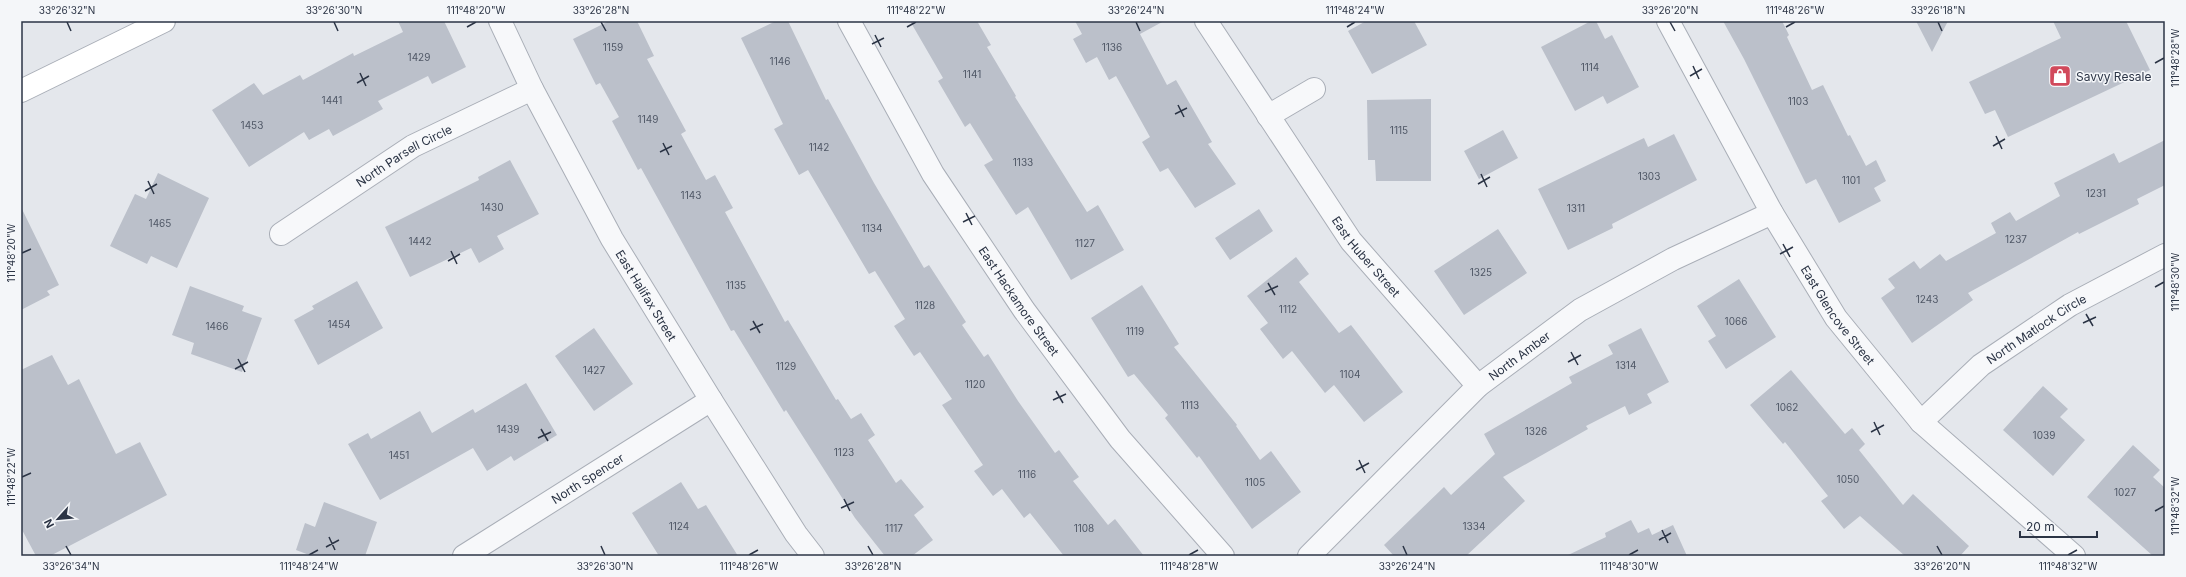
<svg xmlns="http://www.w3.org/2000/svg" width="2186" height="577" viewBox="0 0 2186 577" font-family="Inter,sans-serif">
	<rect width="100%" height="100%" fill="#e4e7ec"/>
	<path fill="#bbc0ca" d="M398 21H444L466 67 432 84 428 76 378 101 383 109 333 136 329 129 309 140 304 132 249 167 212 110 254 83 263 95 300 75 303 80 353 53 354 56 403 32Z
		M609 21H637L654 56 647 59 686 131 681 134 706 180 715 175 733 208 725 212 785 322 788 320 836 400 838 399 851 419 861 413 875 435 868 440 896 483 901 479 924 507 914 515 933 540 912 556H885L855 518 786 410 784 412 734 330 731 331 641 168 638 170 612 121 619 117 600 83 596 85 573 39Z
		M776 21H788L826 100 828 99 874 183 924 268 929 265 966 322 962 325 984 357 988 354 1018 401 1055 453 1059 450 1079 477 1073 481 1108 525 1115 519 1144 556H1064L1030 513 1024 518 1002 489 993 496 974 471 983 465 942 405 952 399 920 352 914 356 894 326 905 319 875 271 869 274 808 170 799 175 774 129 783 124 741 38Z
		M910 21H977L991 45 987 47 1016 96 1015 97 1087 212 1098 205 1124 250 1071 280 1028 207 1016 215 984 165 993 160 970 123 965 127 938 81 943 78Z
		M1075 21H1164L1140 34 1167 85 1176 80 1212 142 1208 144 1236 184 1195 208 1168 168 1160 172 1142 142 1150 137 1116 76 1109 80 1097 57 1086 63 1073 39 1082 34Z
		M1366 21H1414L1427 45 1372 74 1348 31Z
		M1591 21H1596L1605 39 1612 35 1639 87 1607 104 1603 96 1575 111 1541 47Z
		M1723 21H1782L1789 35 1787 37 1812 90 1823 85 1848 136 1850 135 1866 166 1876 160 1886 181 1874 188 1881 201 1839 223 1816 179 1806 184 1744 59Z
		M1916 21H1948L1932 52Z
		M2053 21H2126L2150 70 2008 137 1995 110 1985 114 1969 82 2061 38Z
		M1431 99V181H1376L1375 160H1368L1367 100Z
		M1503 130 1518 158 1479 179 1464 151Z
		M1674 134 1697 180 1612 224 1613 228 1568 250 1538 189 1644 138 1648 147Z
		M2165 140V185L2137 199 2139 204 2079 234 2078 232 1968 293 1973 300 1912 343 1881 298 1895 288 1888 279 1914 261 1920 269 1940 254 1946 261 1996 233 1991 223 2010 212 2016 221 2060 196 2054 183 2114 153 2119 163Z
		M510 160 539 214 497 236 504 249 479 263 471 248 410 277 385 227 479 180 478 177Z
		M158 173 209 198 177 268 151 256 147 264 110 246 135 194 146 199Z
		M21 207 59 285 47 291 50 295 21 310Z
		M1259 209 1273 231 1230 260 1215 238Z
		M1498 229 1527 273 1464 315 1434 271Z
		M1296 257 1309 274 1299 282 1339 333 1351 325 1403 392 1364 422 1334 385 1325 393 1292 351 1283 359 1260 329 1268 323 1247 296Z
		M1739 279 1776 337 1726 369 1708 341 1716 336 1697 306Z
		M357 281 383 328 318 365 294 320 314 309 312 306Z
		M1142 285 1179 344 1174 347 1237 425 1236 426 1260 460 1271 451 1301 492 1252 529 1199 456 1197 458 1165 418 1168 415 1134 374 1128 377 1091 318Z
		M190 286 244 306 242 311 262 318 242 372 191 354 194 343 172 335Z
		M594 328 633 384 594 411 555 356Z
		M1641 328 1669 382 1647 394 1652 403 1629 415 1625 406 1586 426 1588 429 1503 477 1525 501 1466 556H1394L1384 545 1444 487 1451 495 1495 454 1484 434 1572 383 1569 377 1613 354 1608 345Z
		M52 355 68 385 79 379 116 454 140 442 167 495 50 556H36L21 528V370Z
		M1791 370 1845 434 1852 428 1865 444 1859 450 1903 505 1913 494 1969 546 1960 556H1905L1860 516 1844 529 1821 501 1828 496 1785 442 1783 444 1750 405Z
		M526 383 557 435 514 461 511 456 487 471 473 448 380 500 348 444 368 433 371 439 420 411 432 433 473 409 475 413Z
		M2043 386 2068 409 2060 417 2085 440 2053 476 2003 430Z
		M2133 445 2160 470 2153 477 2165 488V556H2153L2087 497Z
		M681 482 698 509 706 505 738 556H659L632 513Z
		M324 502 377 522 365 556H312L296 550 305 523 315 527Z
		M1631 520 1638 533 1649 528 1652 535 1673 525 1687 556H1566L1606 537 1605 533Z"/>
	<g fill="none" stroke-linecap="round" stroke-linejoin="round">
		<g stroke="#a9aeb7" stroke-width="24">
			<g id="minor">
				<path id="s1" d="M500 21 532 89 612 239 711 400 796 534 813 556"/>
				<path id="s2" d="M849 21 933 174 1024 310 1120 439 1223 556"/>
				<path id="s3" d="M1206 21 1351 241 1478 386"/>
				<path id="s4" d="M1668 21 1772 213 1836 318 1921 422 2074 556"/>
				<path d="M1268 116 1314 89"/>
				<path id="s5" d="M281 234 413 146 532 89"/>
				<path id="s6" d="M1921 422 1981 365 2070 305 2165 255"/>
				<path id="s7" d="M464 556 711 400"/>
				<path id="s8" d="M1309 556 1478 386 1580 310 1673 259 1772 213"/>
			</g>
		</g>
		<g stroke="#a9aeb7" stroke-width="24">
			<path id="secondary" d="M21 91 164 21"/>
		</g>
		<use href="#minor" stroke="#f7f8fa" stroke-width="22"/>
		<use href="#secondary" stroke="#fff" stroke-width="22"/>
	</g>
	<path fill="none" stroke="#2b3445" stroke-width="1.5" d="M67 22 71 31M334 22 338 31M601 22 606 31M1136 22 1140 31M1670 22 1675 31M1938 22 1942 31M467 27 476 22M907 27 916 22M1347 27 1355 22M1786 27 1795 22M875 35 881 47M872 44 884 38M2155 63 2164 58M1693 66 1699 79M360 73 366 86M1690 76 1702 69M357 83 369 76M1178 105 1184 117M1175 114 1187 108M1996 136 2002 149M663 143 669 155M1993 146 2005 139M660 152 672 146M1481 174 1487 187M148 181 154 194M1478 184 1490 177M145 191 157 184M966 213 972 225M963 222 975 216M1783 244 1790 257M451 251 457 264M22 253 31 249M1780 254 1793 247M448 261 460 254M1268 283 1275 295M2155 287 2164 282M1265 292 1278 286M2086 314 2093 326M753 321 760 333M2083 323 2096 317M750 330 763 324M1571 352 1578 365M238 359 245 372M1568 362 1581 355M235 369 248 362M1056 391 1063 403M1053 400 1066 394M1874 422 1880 435M541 429 548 441M1871 432 1884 425M538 438 551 432M1359 460 1365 473M1356 470 1369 463M22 477 31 473M844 499 850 511M841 508 854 502M2155 511 2164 506M1662 530 1668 543M329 537 335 550M1659 540 1671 533M66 546 71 555M601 546 605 555M868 546 873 555M1403 546 1407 555M1937 546 1942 555M326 547 339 540M309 555 318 550M749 555 758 550M1189 555 1198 550M1629 555 1638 550M2068 555 2077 550"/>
	<defs>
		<g id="shop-square" transform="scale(1.15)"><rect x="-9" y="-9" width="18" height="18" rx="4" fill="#d1495b" stroke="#f4f6f9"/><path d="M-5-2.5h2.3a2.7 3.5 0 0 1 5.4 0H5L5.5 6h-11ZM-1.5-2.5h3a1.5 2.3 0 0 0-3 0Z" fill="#fff"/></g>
	</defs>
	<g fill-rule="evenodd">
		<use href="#shop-square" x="2060" y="76"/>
	</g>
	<g text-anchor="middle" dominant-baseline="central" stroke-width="3" stroke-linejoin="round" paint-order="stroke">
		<g font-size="10" fill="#4f5766">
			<text x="613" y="47">1159</text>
			<text x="1112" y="47">1136</text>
			<text x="419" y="57">1429</text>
			<text x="780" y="61">1146</text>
			<text x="1590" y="67">1114</text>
			<text x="972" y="74">1141</text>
			<text x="332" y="100">1441</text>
			<text x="1798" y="101">1103</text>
			<text x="648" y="119">1149</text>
			<text x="252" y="125">1453</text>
			<text x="1399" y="130">1115</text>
			<text x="819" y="147">1142</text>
			<text x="1023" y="162">1133</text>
			<text x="1649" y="176">1303</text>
			<text x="1851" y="180">1101</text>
			<text x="2096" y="193">1231</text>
			<text x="691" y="195">1143</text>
			<text x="492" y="207">1430</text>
			<text x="1576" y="208">1311</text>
			<text x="160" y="223">1465</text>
			<text x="872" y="228">1134</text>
			<text x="2016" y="239">1237</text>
			<text x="420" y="241">1442</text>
			<text x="1085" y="243">1127</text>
			<text x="1481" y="272">1325</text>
			<text x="736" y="285">1135</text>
			<text x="1927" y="299">1243</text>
			<text x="925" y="305">1128</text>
			<text x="1288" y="309">1112</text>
			<text x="1736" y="321">1066</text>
			<text x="339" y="324">1454</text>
			<text x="217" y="326">1466</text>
			<text x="1135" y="331">1119</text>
			<text x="1626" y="365">1314</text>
			<text x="786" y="366">1129</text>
			<text x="594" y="370">1427</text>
			<text x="1350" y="374">1104</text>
			<text x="975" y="384">1120</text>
			<text x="1190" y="405">1113</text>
			<text x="1787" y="407">1062</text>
			<text x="508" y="429">1439</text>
			<text x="1536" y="431">1326</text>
			<text x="2044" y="435">1039</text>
			<text x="844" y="452">1123</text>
			<text x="399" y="455">1451</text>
			<text x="1027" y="474">1116</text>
			<text x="1848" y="479">1050</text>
			<text x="1255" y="482">1105</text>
			<text x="2125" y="492">1027</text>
			<text x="679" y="526">1124</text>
			<text x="1474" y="526">1334</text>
			<text x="894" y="528">1117</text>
			<text x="1084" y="528">1108</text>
		</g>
		<g font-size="12" fill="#2b3445" stroke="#f4f6f9" text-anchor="start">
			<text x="2076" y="76">Savvy Resale</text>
		</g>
		<g font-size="12" fill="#2b3445" stroke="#f4f6f9">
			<text stroke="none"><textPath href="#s5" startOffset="146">North Parsell Circle</textPath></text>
			<text stroke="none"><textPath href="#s3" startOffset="285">East Huber Street</textPath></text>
			<text stroke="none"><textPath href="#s1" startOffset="311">East Halifax Street</textPath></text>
			<text stroke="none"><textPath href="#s2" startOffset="328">East Hackamore Street</textPath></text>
			<text stroke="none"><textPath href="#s4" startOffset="340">East Glencove Street</textPath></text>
			<text stroke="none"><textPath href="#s6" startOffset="149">North Matlock Circle</textPath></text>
			<text stroke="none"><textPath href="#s8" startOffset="291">North Amber</textPath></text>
			<text stroke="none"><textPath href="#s7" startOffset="146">North Spencer</textPath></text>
		</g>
	</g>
	<rect width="2186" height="577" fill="none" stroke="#f4f6f9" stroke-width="44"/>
	<g transform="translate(58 519) rotate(243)" stroke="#f4f6f9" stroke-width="3" paint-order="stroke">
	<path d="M0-3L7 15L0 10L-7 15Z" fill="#2b3445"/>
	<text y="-6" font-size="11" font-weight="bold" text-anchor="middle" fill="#2b3445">N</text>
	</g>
	<path d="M2020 531v6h77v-6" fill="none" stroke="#2b3445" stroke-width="2"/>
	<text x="2026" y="531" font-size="12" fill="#2b3445" stroke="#f4f6f9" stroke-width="3" paint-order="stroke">20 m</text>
	<rect x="22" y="22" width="2142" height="533" fill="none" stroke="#2b3445" stroke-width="1.5"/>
	<g font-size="10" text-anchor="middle" fill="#2b3445">
		<text x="67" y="14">33°26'32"N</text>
		<text x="334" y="14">33°26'30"N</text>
		<text x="476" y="14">111°48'20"W</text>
		<text x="601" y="14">33°26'28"N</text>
		<text x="916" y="14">111°48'22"W</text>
		<text x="1136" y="14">33°26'24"N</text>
		<text x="1355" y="14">111°48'24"W</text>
		<text x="1670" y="14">33°26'20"N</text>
		<text x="1795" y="14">111°48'26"W</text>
		<text x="1938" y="14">33°26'18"N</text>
		<text transform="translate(2175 58) rotate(-90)" y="4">111°48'28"W</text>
		<text transform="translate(11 253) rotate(-90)" y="4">111°48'20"W</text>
		<text transform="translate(2175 282) rotate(-90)" y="4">111°48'30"W</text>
		<text transform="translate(11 477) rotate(-90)" y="4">111°48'22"W</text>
		<text transform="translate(2175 506) rotate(-90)" y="4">111°48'32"W</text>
		<text x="71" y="570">33°26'34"N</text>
		<text x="309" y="570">111°48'24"W</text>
		<text x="605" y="570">33°26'30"N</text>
		<text x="749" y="570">111°48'26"W</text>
		<text x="873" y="570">33°26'28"N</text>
		<text x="1189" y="570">111°48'28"W</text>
		<text x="1407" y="570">33°26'24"N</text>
		<text x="1629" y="570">111°48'30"W</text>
		<text x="1942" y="570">33°26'20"N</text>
		<text x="2068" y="570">111°48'32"W</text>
	</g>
</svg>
